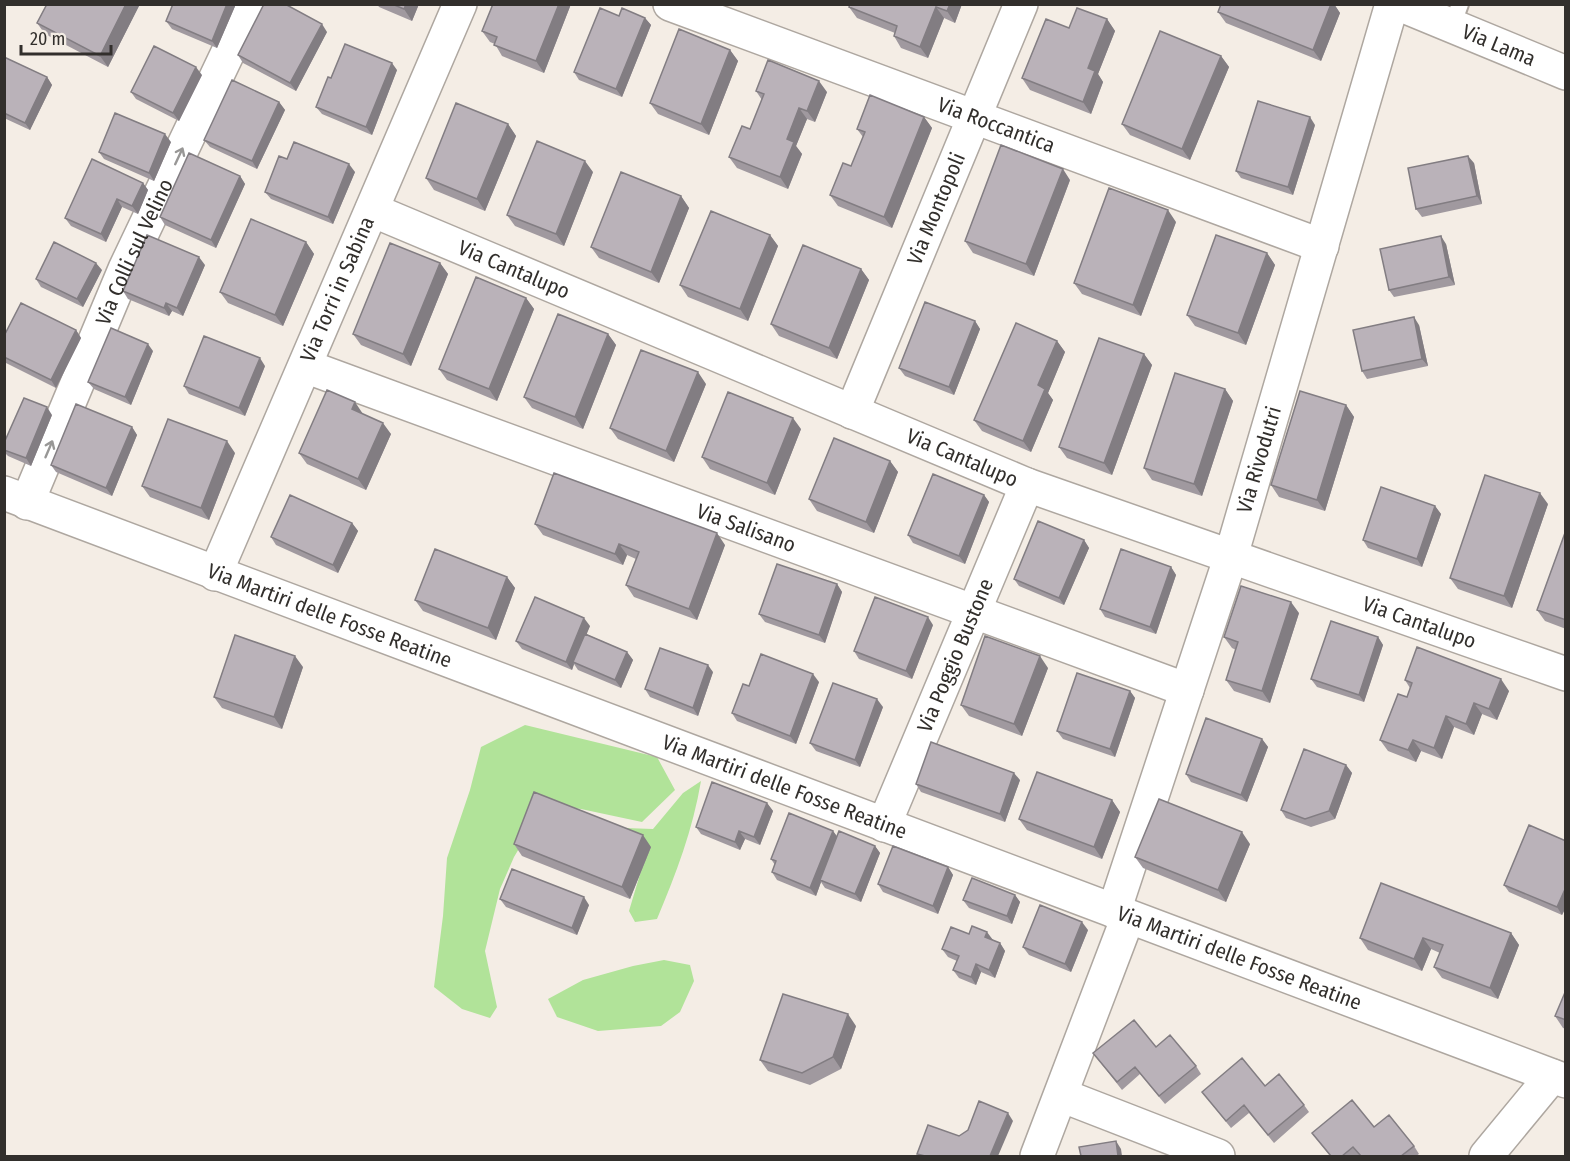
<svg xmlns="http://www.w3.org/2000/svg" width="1570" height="1161" viewBox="0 0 1570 1161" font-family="'Fira Sans Condensed',sans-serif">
	<rect width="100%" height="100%" fill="#f4ede5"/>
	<path fill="#b1e399" d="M525 725 657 757 675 790 642 822 581 809 545 805 514 857 500 889 485 951 497 1007 490 1018 462 1009 434 987 443 916 447 858 470 790 481 747Z
		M701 781C693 829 676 874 657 919L635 922 629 911 646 854 623 840 625 828 653 829 683 793Z
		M664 960 690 965 694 981 680 1012 661 1026 598 1031 557 1017 548 999 583 980 633 966Z"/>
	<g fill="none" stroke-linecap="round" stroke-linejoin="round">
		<g stroke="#aea7a0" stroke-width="20">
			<path id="service" d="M1452 26 1460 4"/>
		</g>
		<g stroke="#aea7a0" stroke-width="36">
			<g id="minor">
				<path id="s1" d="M670 4 1322 246"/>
				<path id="s2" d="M372 210 1027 485 1566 674"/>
				<path id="s3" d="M305 366 1187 690"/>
				<path id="s4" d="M852 412 1021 4"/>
				<path id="s5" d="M27 503 125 269 251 4"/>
				<path id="s6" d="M215 574 460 4"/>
				<path id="s7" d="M884 825 1027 485"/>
				<path id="s8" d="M1114 911 1231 556 1392 4"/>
				<path d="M1061 1095 1218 1156"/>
				<path d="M1037 1156 1128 917"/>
				<path d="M1486 1156 1552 1076"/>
			</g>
		</g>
		<g stroke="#aea7a0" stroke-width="36">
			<g id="secondary">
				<path id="s9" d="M1399 4 1566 73"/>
				<path id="s10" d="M4 493 1566 1081"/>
			</g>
		</g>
		<use href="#service" stroke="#fff" stroke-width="16"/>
		<use href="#minor" stroke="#fff" stroke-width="33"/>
		<use href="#secondary" stroke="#fff" stroke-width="33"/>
	</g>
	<path fill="#a0999f" d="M47 4H140L108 67 45 34 37 23Z
		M173 4H236L217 48 172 29 166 21Z
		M377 4H419L412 21 379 7Z
		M493 4H571L544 73 502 56 495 44 490 42 482 31Z
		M850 4H962L955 23 944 18 928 58 901 48 894 36 895 33 857 18 849 7Z
		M1221 4H1334L1340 13 1321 61 1226 23 1218 12Z
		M619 16 645 18 651 25 622 97 579 80 574 72Z
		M1107 19 1115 31 1098 74 1103 82 1091 114 1030 90 1022 78 1069 28Z
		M327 32 296 91 243 63 238 55Z
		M730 50 738 61 709 135 658 114 650 103Z
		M1221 56 1229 67 1190 160 1130 135 1122 124Z
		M4 57 47 77 52 85 30 130 4 118Z
		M397 70 372 135 322 114 316 107 331 78Z
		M202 75 179 121 136 99 131 92Z
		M756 91 827 92 815 122 807 119 796 146 802 154 788 189 737 168 729 157 750 129 762 100Z
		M279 102 285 110 257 169 210 147 204 140Z
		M924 117 932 128 892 228 838 206 830 195 851 166 863 137 857 129Z
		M508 124 516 136 485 211 434 190 426 178Z
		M1315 125 1293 195 1241 178 1236 171Z
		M171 142 154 181 104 159 99 152Z
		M287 159 355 172 333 224 271 199 265 192Z
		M1474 163 1482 204 1422 217 1416 209Z
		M593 172 564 246 515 226 507 215Z
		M240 176 245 184 216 248 165 225 160 217Z
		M1070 180 1034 276 973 253 965 241Z
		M143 183 148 190 138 214 122 207 106 242 71 226 65 218Z
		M681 196 689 208 659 283 599 258 591 247Z
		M1176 222 1141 316 1082 294 1074 283Z
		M770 235 778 246 748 321 688 297 680 285Z
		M306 242 314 254 283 326 228 303 220 292Z
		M1446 244 1455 285 1394 297 1389 290Z
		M1267 253 1275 265 1246 345 1195 326 1187 315Z
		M440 263 448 274 411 366 361 345 353 334Z
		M205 265 183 316 172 311 169 316 128 299 123 291Z
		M861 269 869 280 837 359 779 336 771 324Z
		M102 270 83 307 41 287 36 279Z
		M526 298 534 309 497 401 447 380 439 369Z
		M975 321 980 329 954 395 905 376 899 368Z
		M1419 325 1428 366 1367 379 1362 371Z
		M76 330 81 338 56 388 4 362V336Z
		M608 334 616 345 583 429 532 408 524 397Z
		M1057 341 1065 352 1048 393 1053 400 1031 452 982 431 974 420Z
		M153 351 131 405 94 389 88 382Z
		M1144 354 1152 365 1112 475 1067 458 1059 447Z
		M265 366 245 416 189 394 184 386Z
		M706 384 674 462 618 439 610 428Z
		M1225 389 1233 401 1202 496 1152 480 1144 468Z
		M1346 405 1354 417 1325 511 1279 497 1271 485Z
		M363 414 391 434 366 490 307 464 299 453Z
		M52 415 31 466 8 456 4 452V443Z
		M132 427 137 435 112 496 56 472 51 465Z
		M801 429 775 495 710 469 702 457Z
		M235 453 209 520 150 497 142 486Z
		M890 461 898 472 874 533 817 511 809 499Z
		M984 495 989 502 965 564 913 543 908 535Z
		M1548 504 1512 608 1458 589 1450 578Z
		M1435 506 1441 514 1422 567 1368 548 1363 540Z
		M352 523 358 531 338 573 276 545 271 537Z
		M535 524 725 545 697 620 634 597 626 585 636 559 627 555 623 565 543 535Z
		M1566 530V629L1545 621 1537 610Z
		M1084 540 1089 548 1064 605 1019 586 1014 579Z
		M1171 567 1176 575 1156 634 1105 617 1100 609Z
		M507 577 515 588 496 640 423 611 415 600Z
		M837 584 842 592 825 643 765 622 759 614Z
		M1299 613 1270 703 1234 691 1226 680 1236 650 1232 648 1224 637Z
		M933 625 912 679 859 659 854 651Z
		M590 626 586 634 627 652 633 660 621 688 578 670 574 664 572 670 522 649 516 641Z
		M1378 637 1383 645 1364 702 1317 687 1311 679Z
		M303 667 282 729 222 708 214 697Z
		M1048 668 1022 736 969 716 961 705Z
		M713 672 698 716 650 697 645 689Z
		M1405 680 1509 691 1497 720 1482 714 1474 735 1454 727 1442 759 1421 751 1416 762 1388 751 1380 740 1407 697 1410 688Z
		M819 682 796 744 737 721 732 713 749 686Z
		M1130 691 1135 698 1115 757 1063 739 1057 731Z
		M883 707 860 767 816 751 810 743Z
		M1262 739 1268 747 1247 802 1191 782 1186 774Z
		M1346 765 1352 773 1335 819 1311 827 1286 818 1281 810Z
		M1020 780 1005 822 921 792 916 784Z
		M1112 800 1120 812 1102 859 1027 830 1019 819Z
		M767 803 773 811 760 845 745 839 740 850 701 834 696 827Z
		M833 831 837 837 875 846 880 853 861 902 825 888 821 882 816 896 777 880 772 872 775 865 771 859Z
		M1566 841V907L1562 915 1509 892 1504 885Z
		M514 844 651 847 630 899 522 856Z
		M1250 844 1226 902 1143 868 1135 857Z
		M948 867 953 875 938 914 883 892 878 884Z
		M1015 895 1020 902 1012 924 969 908 963 900Z
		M500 899 589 905 577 935 506 907Z
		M1088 930 1071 972 1029 955 1023 947Z
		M1511 933 1519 945 1498 999 1442 978 1434 967 1440 953 1431 949 1422 971 1368 950 1360 938Z
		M969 934 993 940 1000 943 1005 951 995 978 981 972 976 985 959 978 953 970 957 961 948 957 942 949Z
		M1566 990V1029L1563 1028 1555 1016Z
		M856 1026 841 1069 810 1085 768 1071 760 1060Z
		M1156 1047 1196 1066 1201 1074 1165 1104 1140 1074 1122 1090 1093 1053Z
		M1265 1086 1304 1105 1309 1112 1274 1143 1249 1113 1231 1128 1202 1092Z
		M1374 1127 1414 1146 1419 1154 1416 1156H1360L1359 1155 1357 1156H1330L1312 1133Z"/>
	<path fill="#827d82" d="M126 4H140L108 67 100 56Z
		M227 4H236L217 48 212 41Z
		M406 4H419L412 21 404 9Z
		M559 4H571L544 73 536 61Z
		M950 4H962L955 23 947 11Z
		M1331 4H1334L1340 13 1321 61 1313 50Z
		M936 7 944 18 928 58 920 47Z
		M645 18 651 25 622 97 616 89Z
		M1107 19 1115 31 1098 74 1103 82 1091 114 1083 102 1088 68Z
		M322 24 327 32 296 91 290 83Z
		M730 50 738 61 709 135 701 124Z
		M1221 56 1229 67 1190 160 1182 149Z
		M392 63 397 70 372 135 366 127Z
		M196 67 202 75 179 121 173 113Z
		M47 77 52 85 30 130 25 123Z
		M819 81 827 92 815 122 807 111Z
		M279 102 285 110 257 169 252 161Z
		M799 108 807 119 796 146 802 154 788 189 780 177 787 139Z
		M924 117 932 128 892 228 884 217Z
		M1310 117 1315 125 1293 195 1288 187Z
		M508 124 516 136 485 211 477 199Z
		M165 134 171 142 154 181 149 173Z
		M1468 156 1474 163 1482 204 1477 196Z
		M585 161 593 172 564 246 556 234Z
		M349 164 355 172 333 224 328 217Z
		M1063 169 1070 180 1034 276 1026 264Z
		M240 176 245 184 216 248 211 240Z
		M143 183 148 190 138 214 132 206Z
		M681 196 689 208 659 283 651 272Z
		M117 199 122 207 106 242 101 234Z
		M1168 210 1176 222 1141 316 1133 305Z
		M770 235 778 246 748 321 740 309Z
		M1441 236 1446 244 1455 285 1449 277Z
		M306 242 314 254 283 326 275 315Z
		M1267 253 1275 265 1246 345 1238 333Z
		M199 257 205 265 183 316 177 308Z
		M96 263 102 270 83 307 77 299Z
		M440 263 448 274 411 366 403 354Z
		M861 269 869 280 837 359 829 348Z
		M526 298 534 309 497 401 489 389Z
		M166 303 172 311 169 316 164 308Z
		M1414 317 1419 325 1428 366 1422 359Z
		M975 321 980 329 954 395 949 387Z
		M76 330 81 338 56 388 51 380Z
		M608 334 616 345 583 429 575 417Z
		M1057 341 1065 352 1048 393 1053 400 1031 452 1023 441 1038 385Z
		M148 344 153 351 131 405 125 397Z
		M1144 354 1152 365 1112 475 1104 463Z
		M260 358 265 366 245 416 239 408Z
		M698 372 706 384 674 462 666 451Z
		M1225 389 1233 401 1202 496 1194 484Z
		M355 402 363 414 352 409Z
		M1346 405 1354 417 1325 511 1317 500Z
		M47 407 52 415 31 466 26 458Z
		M793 418 801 429 775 495 767 483Z
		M383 423 391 434 366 490 358 479Z
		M132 427 137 435 112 496 106 488Z
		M227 441 235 453 209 520 201 508Z
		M890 461 898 472 874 533 866 522Z
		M1540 493 1548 504 1512 608 1504 596Z
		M984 495 989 502 965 564 959 556Z
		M1435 506 1441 514 1422 567 1417 559Z
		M352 523 358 531 338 573 333 565Z
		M717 533 725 545 697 620 689 609Z
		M1084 540 1089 548 1064 605 1059 598Z
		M619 544 627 555 623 565 615 554Z
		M1171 567 1176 575 1156 634 1150 627Z
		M507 577 515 588 496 640 488 628Z
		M837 584 842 592 825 643 819 635Z
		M1291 602 1299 613 1270 703 1262 691Z
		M928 617 933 625 912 679 906 671Z
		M584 618 590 626 575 663 573 662 574 664 572 670 566 662Z
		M1378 637 1383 645 1364 702 1359 695Z
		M627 652 633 660 621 688 615 680Z
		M295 656 303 667 282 729 274 717Z
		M1040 656 1048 668 1022 736 1014 724Z
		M708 665 713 672 698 716 693 708Z
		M813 674 819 682 796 744 790 736Z
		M1501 679 1509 691 1497 720 1489 709Z
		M1130 691 1135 698 1115 757 1110 749Z
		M877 699 883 707 860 767 855 760Z
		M1474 703 1482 714 1474 735 1466 724Z
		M1446 716 1454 727 1442 759 1434 748Z
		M1262 739 1268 747 1247 802 1241 795Z
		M1413 740 1421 751 1416 762 1408 750Z
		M1346 765 1352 773 1335 819 1329 811Z
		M1014 773 1020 780 1005 822 1000 814Z
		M1112 800 1120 812 1102 859 1094 847Z
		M767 803 773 811 760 845 754 837Z
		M739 831 745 839 740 850 735 842Z
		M833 831 839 839 820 880 821 882 816 896 810 888Z
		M1242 832 1250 844 1226 902 1218 890Z
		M643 835 651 847 630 899 622 887Z
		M875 846 880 853 861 902 855 894Z
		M948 867 953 875 938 914 933 906Z
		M1566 887V907L1562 915 1557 907Z
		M1015 895 1020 902 1012 924 1007 916Z
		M584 897 589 905 577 935 572 928Z
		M1082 922 1088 930 1071 972 1065 964Z
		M987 932 993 940 991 945 985 937Z
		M1511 933 1519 945 1498 999 1490 988Z
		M1423 938 1431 949 1422 971 1414 959Z
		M1000 943 1005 951 995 978 989 970Z
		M976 964 981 972 976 985 971 977Z
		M848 1014 856 1026 841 1069 833 1057Z
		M1008 1113 1013 1121 998 1156H990Z
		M1116 1141 1121 1149 1122 1156H1118Z"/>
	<path fill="#bab2b9" stroke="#827d82" stroke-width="1.5" d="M47 4H126L100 56 37 23Z
		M173 4H227L212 41 166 21Z
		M264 4H285L322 24 290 83 238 55Z
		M392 4H406L404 9Z
		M493 4H559L536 61 494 45 497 37 482 31Z
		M850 4H950L947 11 936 7 920 47 894 36 897 26 849 7Z
		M1221 4H1331L1313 50 1218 12Z
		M600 8 619 16 622 8 645 18 616 89 574 72Z
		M1077 8 1107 19 1088 68 1095 71 1083 102 1022 78 1046 19 1069 28Z
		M679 29 730 50 701 124 650 103Z
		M1160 31 1221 56 1182 149 1122 124Z
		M345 44 392 63 366 127 316 107 328 77 331 78Z
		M154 46 196 67 173 113 131 92Z
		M4 57 47 77 25 123 4 113Z
		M768 60 819 81 807 111 799 108 787 139 794 142 780 177 729 157 742 126 750 129 764 94 756 91Z
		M232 80 279 102 252 161 204 140Z
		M870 95 924 117 884 217 830 195 843 163 851 166 865 132 857 129Z
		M1258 101 1310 117 1288 187 1236 171Z
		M456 103 508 124 477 199 426 178Z
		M115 113 165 134 149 173 99 152Z
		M537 141 585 161 556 234 507 215Z
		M294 142 349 164 328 217 265 192 279 156 287 159Z
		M1001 145 1063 169 1026 264 965 241Z
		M189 153 240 176 211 240 160 217Z
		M1468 156 1477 196 1416 209 1408 168Z
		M92 159 143 183 132 206 117 199 101 234 65 218Z
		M621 172 681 196 651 272 591 247Z
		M1109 188 1168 210 1133 305 1074 283Z
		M711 211 770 235 740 309 680 285Z
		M251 219 306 242 275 315 220 292Z
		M147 235 199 257 177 308 166 303 164 308 123 291Z
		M1216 235 1267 253 1238 333 1187 315Z
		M1441 236 1449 277 1389 290 1380 249Z
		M54 242 96 263 77 299 36 279Z
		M390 243 440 263 403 354 353 334Z
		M803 245 861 269 829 348 771 324Z
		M476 277 526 298 489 389 439 369Z
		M925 302 975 321 949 387 899 368Z
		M21 303 76 330 51 380 4 357V336Z
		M558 314 608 334 575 417 524 397Z
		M1414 317 1422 359 1362 371 1353 330Z
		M1016 323 1057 341 1038 385 1045 389 1023 441 974 420Z
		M111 328 148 344 125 397 88 382Z
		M204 336 260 358 239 408 184 386Z
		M1099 338 1144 354 1104 463 1059 447Z
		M641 350 698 372 666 451 610 428Z
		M1175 373 1225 389 1194 484 1144 468Z
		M327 390 355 402 352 409 383 423 358 479 299 453Z
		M1300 391 1346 405 1317 500 1271 485Z
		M728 392 793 418 767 483 702 457Z
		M24 398 47 407 26 458 4 450V443Z
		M76 404 132 427 106 488 51 465Z
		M168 419 227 441 201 508 142 486Z
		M834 438 890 461 866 522 809 499Z
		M554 473 717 533 689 609 626 585 639 552 619 544 615 554 535 524Z
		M933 474 984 495 959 556 908 535Z
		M1485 475 1540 493 1504 596 1450 578Z
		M1381 487 1435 506 1417 559 1363 540Z
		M290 495 352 523 333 565 271 537Z
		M1038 521 1084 540 1059 598 1014 579Z
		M1566 530V620L1537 610Z
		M435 549 507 577 488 628 415 600Z
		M1121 549 1171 567 1150 627 1100 609Z
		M777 564 837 584 819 635 759 614Z
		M1241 586 1291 602 1262 691 1226 680 1238 642 1224 637Z
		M535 597 584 618 566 662 516 641Z
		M875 597 928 617 906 671 854 651Z
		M1331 621 1378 637 1359 695 1311 679Z
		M585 634 627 652 615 680 573 662Z
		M235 635 295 656 274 717 214 697Z
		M985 636 1040 656 1014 724 961 705Z
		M1417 647 1501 679 1489 709 1474 703 1466 724 1446 716 1434 748 1413 740 1408 750 1380 740 1398 694 1407 697 1412 683 1405 680Z
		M660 648 708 665 693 708 645 689Z
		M761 654 813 674 790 736 732 713 743 684 749 686Z
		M1077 673 1130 691 1110 749 1057 731Z
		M833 683 877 699 855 760 810 743Z
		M1206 718 1262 739 1241 795 1186 774Z
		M931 742 1014 773 1000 814 916 784Z
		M1304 749 1346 765 1329 811 1305 819 1281 810Z
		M1037 772 1112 800 1094 847 1019 819Z
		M712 782 767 803 754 837 739 831 735 842 696 827Z
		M534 792 643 835 622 887 514 844Z
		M1159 799 1242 832 1218 890 1135 857Z
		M789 813 833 831 810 888 772 872 776 861 771 859Z
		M1529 825 1566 841V887L1557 907 1504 885Z
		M839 831 875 846 855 894 820 880Z
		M893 846 948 867 933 906 878 884Z
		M512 869 584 897 572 928 500 899Z
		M972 878 1015 895 1007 916 963 900Z
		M1381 883 1511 933 1490 988 1434 967 1443 945 1423 938 1414 959 1360 938Z
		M1040 905 1082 922 1065 964 1023 947Z
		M972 926 987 932 985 937 1000 943 989 970 976 964 971 977 953 970 959 956 942 949 951 927 969 934Z
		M1566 990V1020L1555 1016Z
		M783 994 848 1014 833 1057 802 1073 760 1060Z
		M1134 1020 1156 1047 1170 1035 1196 1066 1159 1096 1135 1067 1117 1082 1093 1053Z
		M1242 1058 1265 1086 1279 1074 1304 1105 1268 1135 1244 1105 1226 1121 1202 1092Z
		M1352 1100 1374 1127 1389 1115 1414 1146 1401 1156H1361L1353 1147 1342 1156H1331L1312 1133Z
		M979 1101 1008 1113 990 1156H925L917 1154 928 1125 959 1136 968 1130Z
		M1116 1141 1118 1156H1081L1079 1147Z"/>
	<defs><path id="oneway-shaft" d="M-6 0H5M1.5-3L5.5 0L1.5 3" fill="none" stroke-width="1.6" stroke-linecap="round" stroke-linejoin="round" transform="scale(1.5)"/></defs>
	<g stroke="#989796">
		<use href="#oneway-shaft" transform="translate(179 156) rotate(-65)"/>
		<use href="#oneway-shaft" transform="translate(49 449) rotate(-67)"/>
	</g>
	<g text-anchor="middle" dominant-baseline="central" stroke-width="4.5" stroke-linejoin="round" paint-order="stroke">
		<g font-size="21" fill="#322f2c" stroke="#f4ede5">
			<text stroke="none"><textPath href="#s9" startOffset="108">Via Lama</textPath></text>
			<text stroke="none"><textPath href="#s1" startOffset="348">Via Roccantica</textPath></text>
			<text stroke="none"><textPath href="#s4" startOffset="220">Via Montopoli</textPath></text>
			<text stroke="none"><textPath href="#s5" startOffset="273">Via Colli sul Velino</textPath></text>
			<text stroke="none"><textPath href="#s2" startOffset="154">Via Cantalupo</textPath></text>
			<text stroke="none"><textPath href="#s6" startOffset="310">Via Torri in Sabina</textPath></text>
			<text stroke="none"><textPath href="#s2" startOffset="640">Via Cantalupo</textPath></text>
			<text stroke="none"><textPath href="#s8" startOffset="474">Via Rivodutri</textPath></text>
			<text stroke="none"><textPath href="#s3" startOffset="470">Via Salisano</textPath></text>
			<text stroke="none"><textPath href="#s10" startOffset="348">Via Martiri delle Fosse Reatine</textPath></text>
			<text stroke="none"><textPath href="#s2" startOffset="1126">Via Cantalupo</textPath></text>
			<text stroke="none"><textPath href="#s7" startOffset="184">Via Poggio Bustone</textPath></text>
			<text stroke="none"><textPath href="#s10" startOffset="834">Via Martiri delle Fosse Reatine</textPath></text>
			<text stroke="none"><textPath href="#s10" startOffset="1320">Via Martiri delle Fosse Reatine</textPath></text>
		</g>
	</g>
	<rect width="1570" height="1161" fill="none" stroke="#322f2c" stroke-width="12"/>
	<path d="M21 45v9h90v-9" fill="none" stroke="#322f2c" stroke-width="3"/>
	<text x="30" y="45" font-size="18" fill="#322f2c" stroke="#f4ede5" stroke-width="4.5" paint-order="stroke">20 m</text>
</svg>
